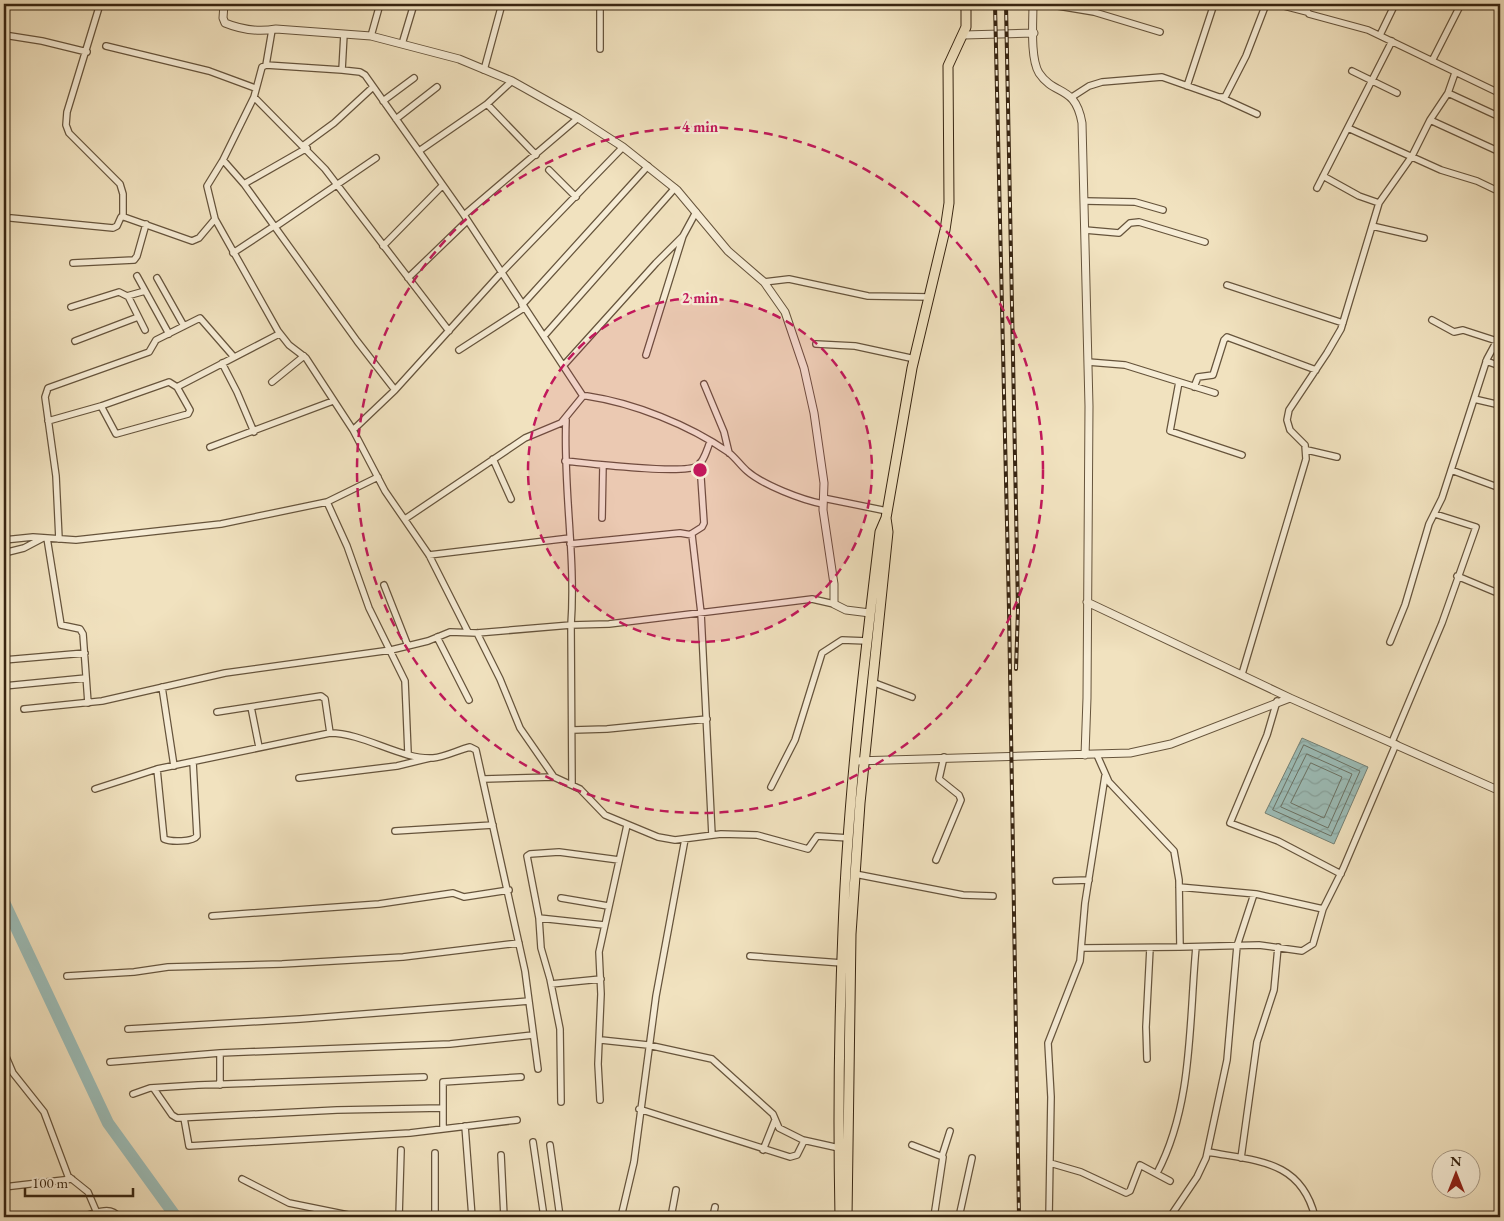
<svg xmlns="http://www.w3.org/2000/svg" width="1504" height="1221" viewBox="0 0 1504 1221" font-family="'EB Garamond',serif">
	<defs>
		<pattern id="water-waves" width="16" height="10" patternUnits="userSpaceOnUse" patternTransform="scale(1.25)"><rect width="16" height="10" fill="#9cbdb8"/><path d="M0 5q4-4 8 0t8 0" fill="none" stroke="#87a29d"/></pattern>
	</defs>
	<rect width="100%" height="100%" fill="#f1e2bf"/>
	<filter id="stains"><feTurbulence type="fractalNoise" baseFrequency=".004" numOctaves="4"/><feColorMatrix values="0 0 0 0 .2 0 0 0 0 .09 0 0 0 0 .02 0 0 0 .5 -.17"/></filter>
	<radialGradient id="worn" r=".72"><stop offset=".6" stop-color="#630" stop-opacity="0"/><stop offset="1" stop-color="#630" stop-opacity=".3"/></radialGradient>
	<path fill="url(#water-waves)" stroke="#748075" d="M1302 738 1368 767 1334 844 1265 813Z"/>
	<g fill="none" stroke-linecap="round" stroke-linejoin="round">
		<path stroke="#6a7164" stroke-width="1" d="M1304 745 1360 771 1331 836 1273 810Z
			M1307 754 1352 774 1328 828 1281 807Z
			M1311 763 1342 777 1324 818 1291 803Z"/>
		<path stroke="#9cbdb8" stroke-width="12" d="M4 902 108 1123 176 1217"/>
		<g stroke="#66543c" stroke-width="8">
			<path id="minor" d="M100 4 67 112 66 125 69 133 120 184 123 194V217
				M600 4V49
				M1046 4 1094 12 1160 32
				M1276 4 1307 12
				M1308 4 1307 11 1309 14 1368 30 1499 93
				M1494 4 1500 7
				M344 34 342 70 360 72 365 75 464 215 583 396
				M4 35 42 41 87 52
				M1380 35 1395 4
				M371 36 380 4
				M402 44 414 4
				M106 46 209 71 255 88
				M1432 61 1461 4
				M266 65 272 30
				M342 70 266 65 262 67 254 97 223 160 207 186 215 219 278 331 289 345 306 358 353 430 385 491 429 555 468 632
				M484 70 502 4
				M1352 71 1397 93
				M1187 86 1214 4
				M1448 93 1500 117
				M254 97 325 169 449 331
				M1072 97 1089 86 1102 82 1162 77 1219 97H1225L1246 56 1266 4
				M1222 98 1257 114
				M383 101 414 78
				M487 104 536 155
				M396 119 437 87
				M1430 120 1500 152
				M1348 128 1441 170 1477 181 1500 192
				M304 145 334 123 373 87
				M419 151 487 104 512 81
				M223 160 244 184 357 341 395 390
				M549 170 576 197
				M1323 176 1359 196 1379 203
				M244 184 307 148
				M1317 188 1392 41
				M1085 201 1135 202 1163 210
				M464 215 578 118
				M11 218 113 228 117 226 121 217H124L192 241 199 238 215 219
				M1372 226 1424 238
				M275 227 376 158
				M1085 230 1119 233 1130 223 1139 222 1205 242
				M383 246 442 186
				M233 253 274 226
				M73 263 134 260 137 256 146 224
				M137 276 169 334
				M157 278 184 326
				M408 278 467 221
				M764 282 789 279 868 296 930 297
				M1227 285 1343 323
				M128 296 145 330
				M522 305 648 166
				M71 307 119 292 127 296 145 291
				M1432 320 1454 332 1463 330 1497 341
				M544 336 675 188
				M75 341 138 317
				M816 344 855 346 915 359
				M459 350 524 308
				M646 355 683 236 696 212
				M1486 361 1500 366
				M1088 362 1125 365 1215 393
				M222 363 237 392 254 432
				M564 365 656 263 683 236
				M272 382 304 356
				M1179 382 1170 431 1242 455
				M704 384 724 432 729 453
				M177 387 279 334
				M1194 387 1198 377 1213 375 1224 340 1227 337 1316 370
				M1474 399 1500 405
				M566 420C563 488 576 557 571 625L609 624 812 599 834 604
				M48 421 101 406 169 382 177 387 190 410 188 414 116 434 101 406
				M353 430 395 390 501 273 623 147
				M210 447 333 401
				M1307 450 1337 457
				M493 459 511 499
				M565 461C586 463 684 475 697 466 704 462 707 449 710 442
				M1451 470 1500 488
				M823 498 887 511
				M327 502 347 546 369 608 405 681 408 753
				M602 518 603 465
				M405 519 525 438 561 423 583 396H587C634 403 689 425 728 452 735 457 740 465 747 471 763 485 802 500 823 504
				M691 534 702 527 704 523 700 463
				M47 538 61 625 80 629 83 634 88 703
				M59 539 56 476 45 397 48 388 149 352 156 340 200 318 234 357
				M4 540 33 537 76 540 221 524 327 502 378 477
				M570 544 680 533 692 535 701 613 712 835
				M4 553 24 548 43 538
				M429 555 570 538
				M1457 576 1500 594
				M384 585 408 646
				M477 633 500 679 520 728 554 777
				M437 637 469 700
				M1390 642 1405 605 1429 524 1442 498 1487 359 1500 335
				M4 660 85 653
				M1242 674 1306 459 1305 445 1290 430 1287 420 1289 410 1327 353 1341 329 1379 203 1412 156 1430 120 1448 93 1455 73
				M872 682 912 697
				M4 686 86 678
				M162 687 174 766
				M1277 701 1267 735 1230 823 1278 841 1341 874
				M251 707 259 747
				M24 709 102 701 225 673 391 650 428 641 450 632 477 633 571 625 572 785
				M217 712 321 696 325 699 330 733
				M573 730 607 729 707 719
				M1392 742 1442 623 1476 527 1435 514
				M1097 755 1109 782 1174 851 1179 880 1180 947 1259 945 1302 951 1313 944 1323 909 1343 869 1396 744
				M157 769 164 839C171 842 193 842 197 836L193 762
				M299 778 397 766 430 758
				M484 779 554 777 580 789 605 815 658 837 675 840 721 834 757 835 808 849 817 836 849 838
				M771 787 795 740 822 653 842 640 867 641
				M95 789 157 769 330 733C364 733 401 760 433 758 445 757 458 750 470 747L476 750 525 971 538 1069
				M395 831 493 825
				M936 860 961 800 959 795 939 779 944 757
				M855 874 963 895 993 896
				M1056 881 1089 880
				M1179 887 1256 894 1323 909
				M561 898 608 906
				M212 916 379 904 453 893 464 897 509 890
				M539 918 604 925
				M1082 948 1180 947
				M750 956 842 963
				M67 976 134 972 168 967 282 964 403 957 519 943
				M551 984 601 979
				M128 1029 300 1019 529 1001
				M601 1040 648 1045 712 1059 773 1114 779 1128 803 1140 839 1148
				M4 1052 13 1073 44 1112 68 1176 88 1192 97 1213
				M1147 1059 1146 1027 1150 948
				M110 1062 220 1053 450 1044 533 1035
				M220 1085V1053
				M154 1089 172 1115 177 1118 337 1110 443 1108
				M133 1094 150 1088 198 1085 424 1077
				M600 1100 598 1064 601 994 599 952 627 825
				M561 1102 560 1029 550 979 541 948 539 918 527 856 530 854 559 852 619 860
				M639 1109 790 1157 797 1155 804 1141
				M184 1118 189 1146 410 1133 517 1120
				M465 1126 472 1217
				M443 1128V1082L521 1077
				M533 1142 544 1217
				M550 1145 560 1217
				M912 1145 943 1157 934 1217
				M763 1150 775 1120
				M1208 1152C1257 1161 1301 1160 1315 1217
				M501 1155 504 1217
				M942 1156 950 1131
				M1241 1158 1257 1042 1274 990 1278 947
				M1050 1163 1081 1172 1126 1193 1130 1191 1140 1165 1170 1181
				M1157 1173C1193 1105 1189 1022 1196 947
				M242 1179 289 1203 358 1217
				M4 1187 72 1179
				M78 1217C94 1215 109 1204 119 1217
				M399 1217 401 1150
				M435 1217V1153
				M621 1217 634 1162 656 996 685 839
				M671 1217 676 1190
				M713 1217 715 1207
				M749 1217V1215
				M959 1217 972 1158
				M1049 1217 1051 1097 1048 1043 1080 961 1085 903 1105 776
				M1170 1217 1197 1177 1206 1158 1227 1060 1237 946 1254 894"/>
		</g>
		<g stroke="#66543c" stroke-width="9">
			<path id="tertiary" d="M224 4 223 18 225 23C242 30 258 32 276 29L371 36 459 59 512 81 578 118 623 147 677 190 728 251 764 282 785 312 804 368 814 413 824 483 823 510 834 584V604L846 610 870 613
				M1033 4C1033 22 1030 58 1039 73 1055 97 1075 84 1082 123L1089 406 1087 698 1085 755
				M964 35 1034 33
				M1087 602 1290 698
				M855 761 1130 753 1171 744 1290 698 1500 791"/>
		</g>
		<g stroke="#382511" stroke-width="11">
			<path id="primary" d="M840 1217C838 1122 839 1026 843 930 848 797 864 664 880 532L886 518 912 368 945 230 949 203 948 66 966 27V4
				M847 1217 851 934 860 803 888 532 886 518"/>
		</g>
		<use href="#minor" stroke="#f6ecd5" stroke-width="5.5"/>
		<use href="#tertiary" stroke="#f6ecd5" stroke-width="7"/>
		<use href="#primary" stroke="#f1e2bf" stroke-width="9"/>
		<g stroke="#382511" stroke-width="4">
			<path id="rail" d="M995 4 1009 610 1019 1217
				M1006 4 1018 609 1016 669"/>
		</g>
		<use href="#rail" stroke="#f6ecd5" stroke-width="2" stroke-dasharray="5.5" stroke-linecap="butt"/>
	</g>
	<circle cx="700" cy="470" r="172" fill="#c2185b" fill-opacity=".12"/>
	<g fill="none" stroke="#c2185b" stroke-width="2.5" stroke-dasharray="9 6">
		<circle cx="700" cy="470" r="172"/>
		<circle cx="700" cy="470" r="343"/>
	</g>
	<circle cx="700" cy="470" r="8" fill="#c2185b" stroke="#f6ecd5" stroke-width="2.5"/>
	<g font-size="15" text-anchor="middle" font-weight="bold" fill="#c2185b" stroke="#f6ecd5" stroke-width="4.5" stroke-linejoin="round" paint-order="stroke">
		<text x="700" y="132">4 min</text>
		<text x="700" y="303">2 min</text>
	</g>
	<rect width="1504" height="1221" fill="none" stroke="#f1e2bf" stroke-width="20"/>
	<rect x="5" y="5" width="1494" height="1211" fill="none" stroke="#382511" stroke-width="2.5"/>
	<rect x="10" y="10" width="1484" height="1201" fill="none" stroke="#382511"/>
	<g transform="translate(1456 1174)"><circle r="24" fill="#f6ecd5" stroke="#aa9c87"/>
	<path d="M0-4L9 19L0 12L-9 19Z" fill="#8f2418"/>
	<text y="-8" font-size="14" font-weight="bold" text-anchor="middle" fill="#382511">N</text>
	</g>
	<path d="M25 1188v8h108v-8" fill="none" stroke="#382511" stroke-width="2.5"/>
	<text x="32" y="1188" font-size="15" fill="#382511" stroke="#f6ecd5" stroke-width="4" paint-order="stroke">100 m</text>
	<rect width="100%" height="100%" filter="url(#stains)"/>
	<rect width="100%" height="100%" fill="url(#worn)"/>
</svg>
